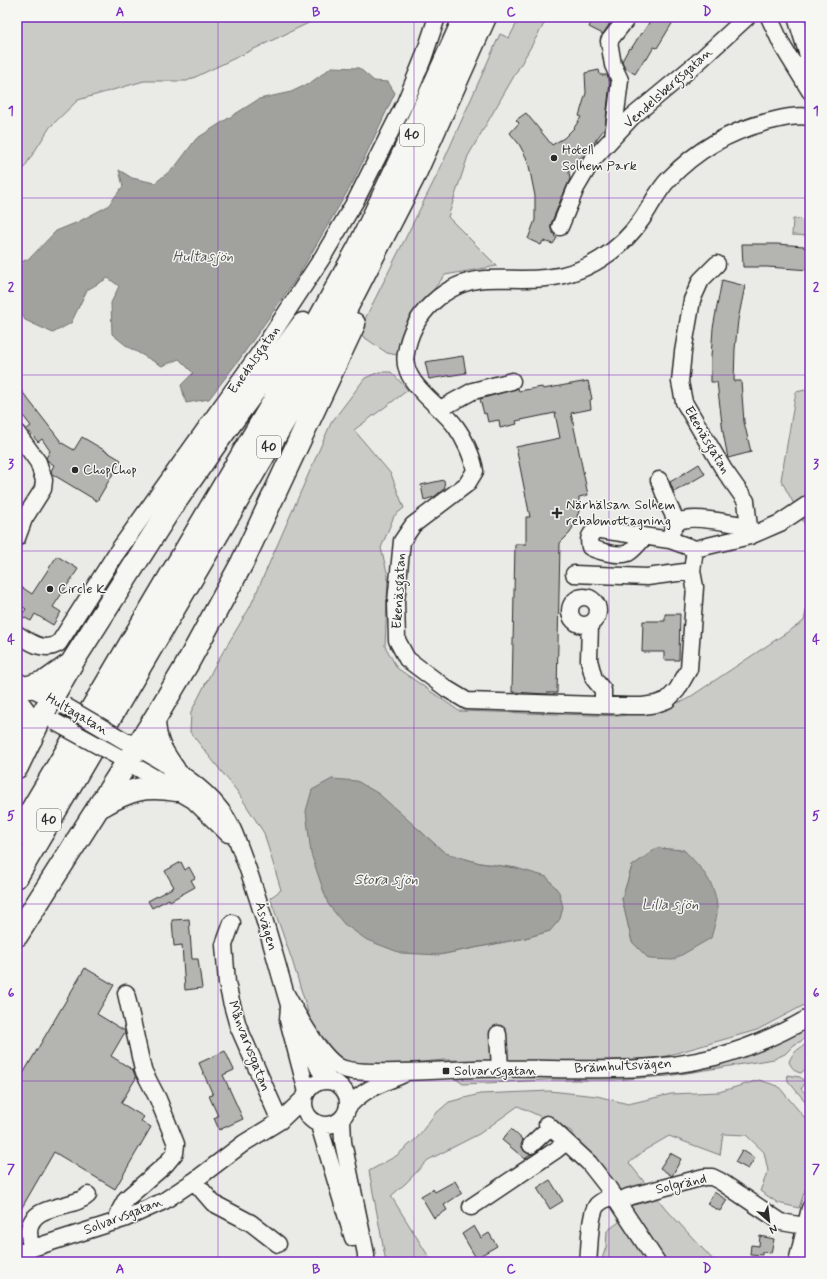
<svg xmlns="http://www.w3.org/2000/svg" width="827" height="1279" viewBox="0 0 827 1279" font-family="Mynerve,sans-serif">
	<rect width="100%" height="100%" fill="#eaeae6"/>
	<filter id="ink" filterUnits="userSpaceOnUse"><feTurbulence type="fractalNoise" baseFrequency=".025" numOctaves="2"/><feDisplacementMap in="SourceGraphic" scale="8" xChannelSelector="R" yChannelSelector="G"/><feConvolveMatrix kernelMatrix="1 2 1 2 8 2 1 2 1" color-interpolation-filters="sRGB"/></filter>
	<g filter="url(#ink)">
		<path fill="#cacac7" stroke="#7a7a79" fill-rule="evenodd" d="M17 17H321L187 81H144L78 100 50 127 17 179Z
			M520 17H548L468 156 448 217 497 266 445 275 416 312 397 355 387 353 358 333 440 169 500 34 509 38Z
			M793 219 810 220V236L792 235Z
			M379 372H391L408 390 354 430 391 474 404 508 394 516 381 548 388 576 385 646 397 668 459 711 621 716 684 701 804 621 810 590V1002L757 1030 659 1058 557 1062 444 1060 373 1066 353 1065 334 1054 312 1025 292 960 270 898 281 890 264 833 237 791 190 732 191 712 214 667 250 607 331 423 365 378ZM417 828 445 853 480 863 516 868 550 931 525 938 439 955ZM632 866V942L622 899ZM490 1034 504 1056H491Z
			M810 389V534L781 480 796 392Z
			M810 1024V1036L794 1045 785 1054 774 1059 668 1076 614 1080H549L463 1084 456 1079 471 1076H614Z
			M810 1042V1065L801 1073C795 1072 792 1068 789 1062 792 1052 801 1047 810 1042Z
			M787 1075 800 1077 806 1082 801 1089 810 1097V1107L788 1081Z
			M759 1080 778 1086 810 1124V1175L799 1208 778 1203 760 1191 768 1171 764 1152 746 1135 723 1134 720 1155 669 1136 645 1150 629 1163 666 1209 715 1262H601L606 1247 607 1231 631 1213 571 1131 518 1106 479 1134 428 1160 406 1183 391 1196 432 1262H386L369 1171 396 1156 417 1138 434 1115 449 1102 480 1094 550 1091 597 1096 628 1104 671 1094 719 1092Z"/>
		<path fill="#a1a19e" stroke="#727270" d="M332 67 359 68 374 81 388 82 395 93 353 182 298 276 239 360 209 399 186 403 181 385 193 373 179 359 162 366 128 347 112 334 111 303 119 286 108 278 87 290 71 323 53 333 25 320 17 306V264L30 258 56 231 78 222 108 206 123 186 119 170 132 178 155 183 175 167 196 139 224 121 259 99 291 92 310 83Z
			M332 779 357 781 379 794 445 853 480 863 516 868 547 877 559 892 563 907 560 919 550 931 525 938 439 955 401 953 367 940 344 924 328 904 311 854 306 811 312 790Z
			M657 848 684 850C702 869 718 885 717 913 716 921 713 930 711 938L673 960 649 959 632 942 622 899 632 866Z"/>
		<path fill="#b4b4b1" stroke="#2b2b2b" d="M594 17H614L603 34 589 27Z
			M655 17H676L657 48 654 47 647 59 645 58 635 74 625 68 622 61 629 48 631 49 641 33 642 34 650 21 652 22Z
			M599 70 600 75H607L610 82 605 128 584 156 580 158V163L568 165 570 179 563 195 561 196V199L551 224V229L555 235 554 236 557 238 553 244 543 241 541 245 528 239 535 220V196L529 166 526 157 519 144 510 133 519 123 516 120 526 113 552 145 564 138 574 128 581 117 579 116 586 93 585 73Z
			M742 244H777L804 246V248H810V270L767 267H743Z
			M722 280 745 286 738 320 735 349 734 381H741L744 422 751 452 728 458 723 432 717 382H711V357L713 328Z
			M463 356 466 373 429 379 425 362Z
			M588 381 592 399 590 400 591 409 571 413 588 495 579 497V511L576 520 570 533 560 543 557 693H547V694L512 692 515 544H526V517H530L516 447 560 438 555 413 516 421 517 424 500 428 499 420 488 422 486 413 484 414 480 399 518 388 519 391 542 387 543 389Z
			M17 385 62 443 74 450 82 437 121 460 97 501 52 474 51 471 54 465 48 461 46 458 50 451 42 439 38 442 27 429 31 426 17 408Z
			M699 464 705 474 674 492 670 482Z
			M444 480 445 488 434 497 424 500 421 485Z
			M57 556 78 569 53 607 61 612 53 625 35 614 31 621 21 616 26 609 17 603V584L32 594Z
			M665 614H680L679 660H664V652H642L643 621H665Z
			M181 862 185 870 189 867 195 878 191 880 195 887 170 901 169 899 152 908 148 901 174 887 165 871Z
			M189 919 192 959H198L202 988 185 990 182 945 174 946 172 920Z
			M85 968 114 985 97 1014 125 1031V1032L111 1056 133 1070 136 1078 121 1103 144 1117 141 1121 151 1127 115 1189 54 1152 17 1216V1084Z
			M225 1051 234 1070 223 1075 243 1119 219 1130 214 1118 218 1116 209 1096 213 1095 199 1063Z
			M511 1129 523 1140 521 1145 524 1151 531 1154 525 1159 502 1140Z
			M742 1150 755 1158 748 1169 735 1162Z
			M670 1153 681 1159 672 1176 660 1168Z
			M550 1180 563 1201 550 1209 537 1188Z
			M455 1181 462 1193 444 1205 447 1210 434 1218 421 1196 433 1189 435 1192Z
			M714 1192 727 1200 720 1211 707 1204Z
			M474 1226 481 1238 489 1233 497 1246 476 1258 462 1234Z
			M760 1236 774 1239 771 1253 762 1252V1255L750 1254 751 1245 759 1246Z"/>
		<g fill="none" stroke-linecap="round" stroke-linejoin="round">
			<g stroke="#2b2b2b" stroke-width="19">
				<path id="minor" d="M769 17 783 47 810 91
					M796 17 809 59 797 70
					M810 117C798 115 787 117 775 120 734 129 698 148 669 179 658 190 651 206 642 219 620 251 586 274 546 278 526 280 505 278 485 279 445 282 412 314 406 353 400 383 440 404 456 427 464 438 473 457 475 471L467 484 413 525 402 541 396 602 397 640 407 659 447 689 467 701 629 706H643L656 704 667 700 677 690 689 669 695 587 692 571 695 549 750 536 780 523 810 503
					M613 137 620 80 613 65 609 41 628 17
					M560 227 576 188 593 159 632 117 697 63 747 17
					M717 264 701 280 692 300 683 352 680 382 684 402 724 470 746 501 750 536
					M440 409 473 391 512 381
					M17 433 38 462 44 480 43 489 24 519 17 538
					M659 480 668 504 677 522
					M644 537C640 542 634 550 628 553 619 557 598 551 590 547 588 539 589 536 595 530H601L670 540 695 549
					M670 540C671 534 672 527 677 523 687 513 734 524 749 526
					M574 574 647 577 692 571
					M570 611a14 14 0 1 1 28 0a14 14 0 1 1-28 0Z
					M590 624 589 660 594 679 603 690V705
					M17 634C30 642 44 653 59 643L115 555 263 348 322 258 356 200 405 103 423 59 437 17
					M17 681 39 692
					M128 742C160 761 198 780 221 810 232 824 237 840 243 856 262 905 274 955 289 1005
					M119 757 193 800 228 834
					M232 923 224 945 227 983 231 1001 238 1026 280 1121
					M286 994C298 1015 319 1055 339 1067 349 1072 363 1072 375 1072 408 1073 441 1070 474 1069 555 1066 636 1077 715 1057 748 1048 781 1034 810 1017
					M289 1006 288 1020 307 1092
					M303 1034 319 1069 330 1081
					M498 1034 500 1069
					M304 1103a22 22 0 1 1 44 0a22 22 0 1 1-44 0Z
					M348 1107C365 1088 379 1085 402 1075
					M342 1119 343 1142 366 1254V1262
					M547 1124 589 1163 607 1186 657 1262
					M319 1125 353 1238
					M531 1145 550 1127
					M194 1181 213 1203 251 1223 278 1244
					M618 1202 628 1197 704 1177H712L720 1181 781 1222 805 1226
					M471 1207 556 1150 566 1142
					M116 1222 120 1210 126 1199 166 1164 175 1153 176 1144 158 1099 143 1070 126 993
					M31 1248C30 1242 29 1236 29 1230 32 1206 64 1208 80 1200 83 1199 86 1197 88 1195
					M17 1253 124 1219 164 1201 194 1181 244 1143 280 1121 304 1098
					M588 1262C590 1248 589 1215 597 1205 601 1201 608 1198 613 1194
					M797 1262 810 1208"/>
			</g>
			<g stroke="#2b2b2b" stroke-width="25">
				<path id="highway" d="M29 687 47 681 68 666
					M17 702 29 718 31 739
					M154 720C155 744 161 751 174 770
					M17 767 42 715 73 661 166 515 216 443 303 324
					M101 806C130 789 144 785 177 790
					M17 835 280 391 359 247 406 148 465 17
					M17 876 281 426 332 336 413 178 485 17
					M17 935 154 720 186 666 242 563 354 324"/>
			</g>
			<use href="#minor" stroke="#f6f6f2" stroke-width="16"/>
			<use href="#highway" stroke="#f6f6f2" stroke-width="22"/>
			<g stroke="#2b2b2b" stroke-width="19" stroke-linecap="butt">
				<path id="minor-bridge" d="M65 706 125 741
					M55 722 117 756"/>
			</g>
			<use href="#minor-bridge" stroke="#f6f6f2" stroke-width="16"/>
		</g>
	</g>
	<path fill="none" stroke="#7b2cbf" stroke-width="1" stroke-opacity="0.55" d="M218 17V1262M414 17V1262M609 17V1262M17 198H810M17 375H810M17 551H810M17 728H810M17 904H810M17 1081H810"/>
	<g fill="#2b2b2b" stroke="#f6f6f2" stroke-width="1.5">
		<circle cx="554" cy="158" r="4"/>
		<circle cx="75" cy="470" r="4"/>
		<path d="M555 507h4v4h4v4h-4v4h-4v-4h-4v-4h4z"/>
		<circle cx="50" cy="589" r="4"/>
		<rect x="442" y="1067" width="8" height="8" rx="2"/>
	</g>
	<g text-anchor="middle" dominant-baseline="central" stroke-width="3" stroke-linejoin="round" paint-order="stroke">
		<g fill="#f6f6f2" stroke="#686867" stroke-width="1">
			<rect x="400" y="124" width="24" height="22" rx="3"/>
			<rect x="257" y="436" width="24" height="22" rx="3"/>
			<rect x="37" y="809" width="24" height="22" rx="3"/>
		</g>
		<g font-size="13" font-weight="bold" fill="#2b2b2b">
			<text x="412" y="135">40</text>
			<text x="269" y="447">40</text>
			<text x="49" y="820">40</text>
		</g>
		<g font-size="14" fill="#2b2b2b" stroke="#f6f6f2">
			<text transform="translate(668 88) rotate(-42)">Vendelsbergsgatan</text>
			<text transform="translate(254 360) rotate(-55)">Enedalsgatan</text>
			<text transform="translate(707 440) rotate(59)">Ekenäsgatan</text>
			<text transform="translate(399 591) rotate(-87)">Ekenäsgatan</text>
			<text transform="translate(77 714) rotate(30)">Hultagatan</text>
			<text transform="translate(266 926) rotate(74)">Åsvägen</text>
			<text transform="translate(249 1046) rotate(69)">Månvarvsgatan</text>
			<text transform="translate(623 1066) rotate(-3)">Brämhultsvägen</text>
			<text transform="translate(681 1184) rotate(-13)">Solgränd</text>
			<text transform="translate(123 1216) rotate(-21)">Solvarvsgatan</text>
		</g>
		<g font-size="14" fill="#2b2b2b" stroke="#f6f6f2" text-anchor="start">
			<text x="562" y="150">Hotell<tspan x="562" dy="16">Solhem Park</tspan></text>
			<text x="83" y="470">ChopChop</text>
			<text x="566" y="505">Närhälsan Solhem<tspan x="566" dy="16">rehabmottagning</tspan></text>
			<text x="58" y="589">Circle K</text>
			<text x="454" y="1071">Solvarvsgatan</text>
		</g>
		<g font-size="15" font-style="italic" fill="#545453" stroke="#f6f6f2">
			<text x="203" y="257">Hultasjön</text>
			<text x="386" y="880">Stora sjön</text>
			<text x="670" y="905">Lilla sjön</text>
		</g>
	</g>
	<rect width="827" height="1279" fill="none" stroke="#f6f6f2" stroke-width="44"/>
	<g transform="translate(769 1221) rotate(152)" stroke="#f6f6f2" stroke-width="3" paint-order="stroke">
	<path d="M0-3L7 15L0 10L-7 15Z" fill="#2b2b2b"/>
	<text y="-6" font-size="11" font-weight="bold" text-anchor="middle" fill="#2b2b2b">N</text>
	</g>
	<rect x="22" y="22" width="783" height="1235" fill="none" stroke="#7b2cbf" stroke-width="1.5"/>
	<g font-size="13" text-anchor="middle" font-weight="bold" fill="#7b2cbf">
		<text x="120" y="16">A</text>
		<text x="316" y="16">B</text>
		<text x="511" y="16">C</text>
		<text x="707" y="16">D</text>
		<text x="11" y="115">1</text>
		<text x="816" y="115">1</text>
		<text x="11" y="291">2</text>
		<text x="816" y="291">2</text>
		<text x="11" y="468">3</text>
		<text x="816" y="468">3</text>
		<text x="11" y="644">4</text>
		<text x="816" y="644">4</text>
		<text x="11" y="820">5</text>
		<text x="816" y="820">5</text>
		<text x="11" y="997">6</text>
		<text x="816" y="997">6</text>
		<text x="11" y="1173">7</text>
		<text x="816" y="1173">7</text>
		<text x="120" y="1273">A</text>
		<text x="316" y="1273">B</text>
		<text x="511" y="1273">C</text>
		<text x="707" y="1273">D</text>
	</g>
</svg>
